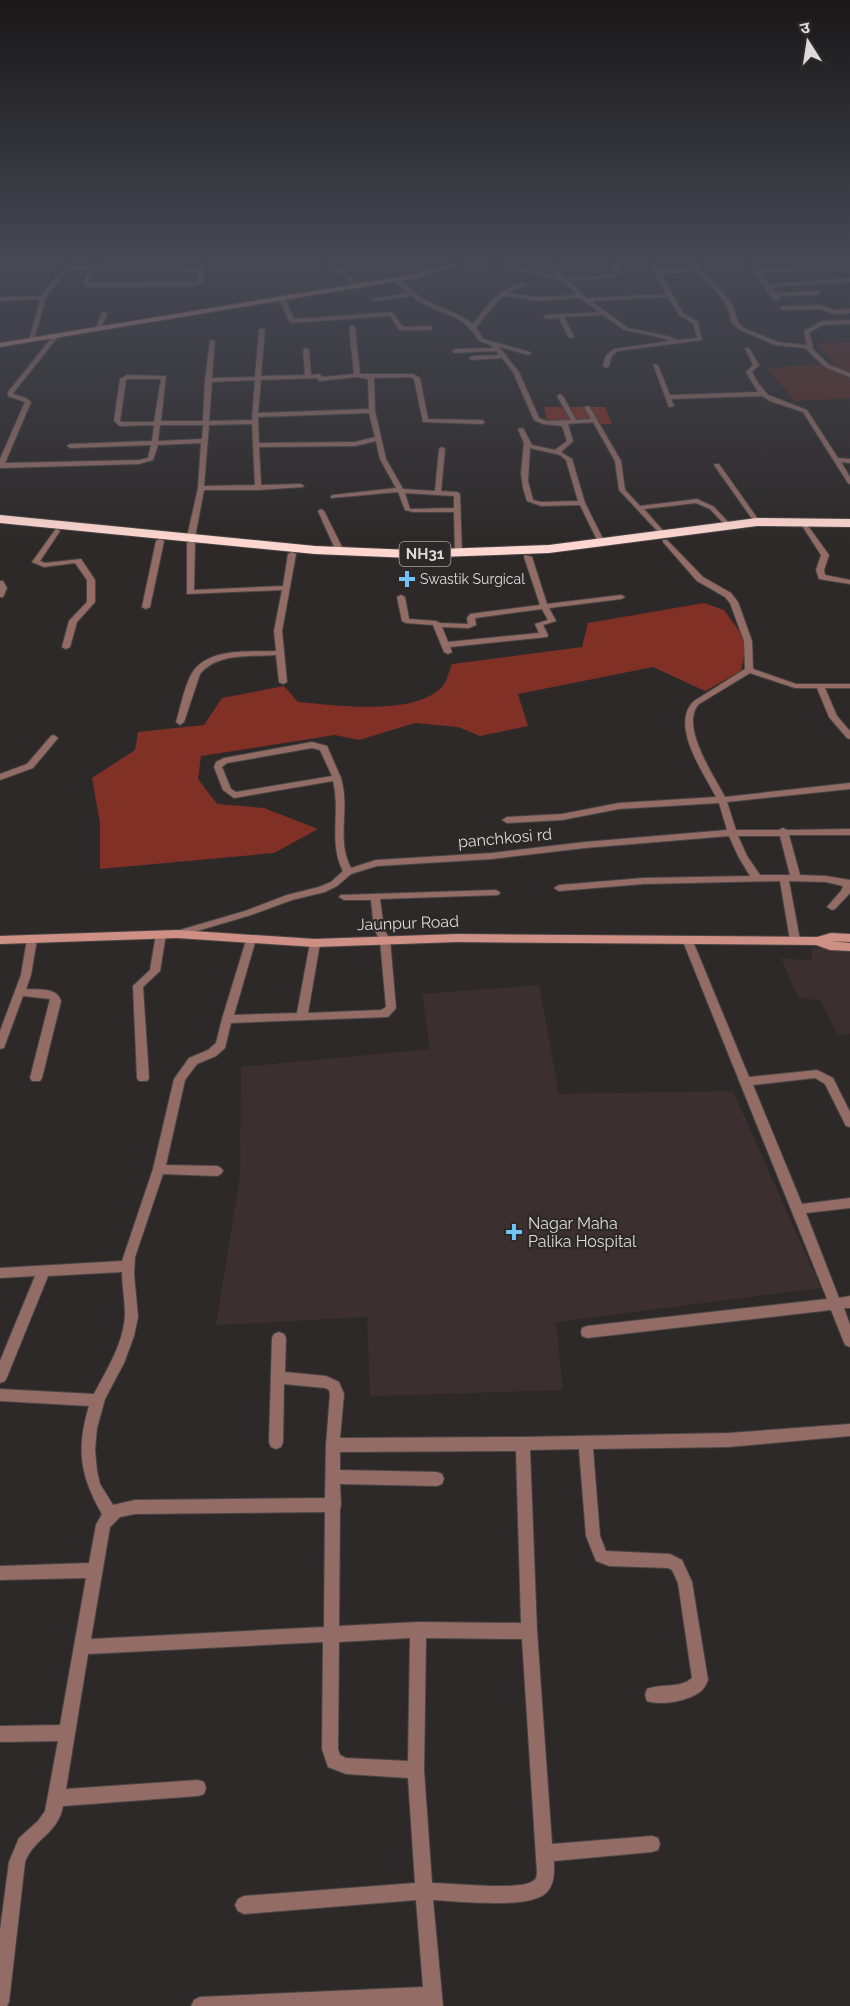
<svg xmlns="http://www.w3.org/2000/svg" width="850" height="2006" viewBox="0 0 850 2006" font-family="Raleway,'Noto Sans Devanagari',sans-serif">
	<rect width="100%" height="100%" fill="#2d2929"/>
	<path fill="#3b302f" d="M811 948 850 949V1034L838 1035 821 1001 798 997 781 958 812 961Z
		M539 985 559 1094 733 1091 821 1288 556 1322 563 1390 370 1396 367 1317 216 1325 240 1176 241 1067 430 1049 422 994Z"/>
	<path fill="#582b24" d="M850 342V398L795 401 767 368 835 363 816 343Z"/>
	<path fill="#813026" d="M544 407H605L612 424 547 423Z
		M704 603 724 610 747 642 741 671 705 691 653 667 518 694 528 726 480 736 458 727 415 723 359 740 335 735 201 756 198 779 217 804 264 808 318 829 274 853 100 869V823L92 778 135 750 138 732 204 725 222 698 284 686 298 702C336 705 415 717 443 686 447 681 449 671 452 664L582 647 588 623Z"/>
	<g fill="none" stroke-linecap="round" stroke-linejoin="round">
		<g stroke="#494545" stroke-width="2">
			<path id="street" d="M68 263H72L70 267H91L94 263H98L96 267 199 268 201 263H205L203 282 194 286 87 287 82 283 90 270H67L46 297 34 340 29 341 40 299 0 301V297L41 296ZM95 270 198 271V281L194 282 88 283Z
				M322 263C337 263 350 276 359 287L354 288 344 276Z
				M489 263H497L559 277 554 272 551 263H555L559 271 566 278 612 275 614 272 611 263H615L620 272 616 277 569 281 587 298 666 294 649 263H653L658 270H694L693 264 697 263 699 269 722 291 733 306 738 322 744 328 778 342 807 345 804 331 822 321 850 320V324L823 325 809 333 813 347 812 348 829 365 850 373V377L825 367 805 348 775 345 740 330 732 323 727 306 718 293 696 272 660 273 683 313 698 322 702 340 618 351 612 356 609 366 606 368 603 366 606 355 614 349 670 341 663 338 624 330 603 315 564 317 574 337 569 338 559 318 546 319 543 317 546 315 599 312 580 298 539 301 502 296 476 327 483 339 530 352 531 353 528 355 498 346 505 354 507 355V357L519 372 539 418 547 421 571 420 557 396 560 394 563 396 576 420 591 419 584 407 589 406 621 461 625 490 640 506 697 499 714 507 731 525 726 526 710 509 696 503 644 509 666 534 661 535 619 490 615 461 593 422 568 424 573 441 561 452 572 459 585 503 605 543 599 544 580 505 541 506 527 501 523 488 521 473 524 443 518 429 523 428 532 445 555 450 567 441 562 426 543 424 534 420 513 372 502 358 472 360 469 358 472 356 499 355 496 351 455 353 452 351 455 349 493 348 491 345 479 341C459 308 437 317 412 296L374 301 371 299 409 293 393 281 395 278C408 284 414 294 425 300 441 309 459 312 473 324 489 304 497 289 523 283L526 285 506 293 539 297 577 295 563 281ZM668 297 679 315 693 323 697 338 677 340 667 336 628 328 591 301ZM530 448 560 455 566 460 578 501 541 502 533 500 528 481Z
				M748 263H752L757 269 840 267 842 268 840 269 760 272 769 284 850 278V282L771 287 775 293 817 291 820 293 817 295 778 296 780 299 777 301 771 296Z
				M282 297 285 299 294 319 392 312 403 327 430 326 433 328 430 330H399L390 316 292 323 289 321 279 299Z
				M821 305 833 310 850 309V313L832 314 820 309 783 310 780 308 783 306Z
				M104 312 107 314 100 330 95 331 101 314Z
				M352 325 355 327 360 374H413L420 378 428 419 482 420 485 422 482 424 423 422 414 379 410 377 374 378 375 411 386 459 403 489 435 491 439 449 442 447 445 449 441 491 457 492 460 494 462 556 455 554 454 512H413L405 510 398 492 331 498V496L333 495 396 488 380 459 376 441 355 446 259 447 261 485 301 484 304 486 303 487 258 490H204L195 537 191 539 187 537 198 488 201 443 158 445 153 460 139 464 0 468V459L25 402 8 396V392L53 336 58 337 14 392 13 394 26 398 31 402 5 463 139 460 148 458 151 445 70 448 67 446 70 444 152 441 154 425 120 426 114 421 120 379 127 375 166 376 161 421H203L205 380 210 340 215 341 212 378 255 377 259 330 262 328 265 330 261 376 305 375 303 350 306 348 309 350 311 375 320 374 322 377 354 374 349 327ZM357 377 368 379 369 409 258 413 261 380 318 378V380L320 381ZM128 379H161L154 422H122L120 421 126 380ZM255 380 252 420 209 421 212 382ZM369 413 375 437 355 442 259 443 258 417ZM252 424 255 485 204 486 209 425ZM160 425H203L202 439 158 441ZM405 493 454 496V508L410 509Z
				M745 348H749L759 365 752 372 758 383 768 395 807 410 838 458 850 459V463L841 462 850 477V484L848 483 803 412 770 401 762 396 671 399 674 406 669 407 653 364 658 365 670 395 758 392 746 372 753 365Z
				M715 464H719L760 522 759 523H755L714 465Z
				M321 509 324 511 344 551 343 553 336 551 318 511Z
				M804 526H808L829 555 824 570 825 575 850 580V584L819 579 816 570 821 555 803 527Z
				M57 529 60 531 40 561 45 563 81 559 95 580V602L77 622 70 647 66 649 62 647 69 621 87 602V580L75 563 44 567 32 562 55 530Z
				M160 539 164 541 150 607 146 609 142 607 156 541Z
				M663 540H667L703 577 731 593 738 602 752 641 753 669 796 684H850V688H825L837 716 850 731V739L847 738 829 717 817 688H795L750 673 699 704C679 725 714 776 725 797L850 783V789L727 802 736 830H779L783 828 787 830 850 829V835H789L800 875 826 876 850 880V893L835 909 832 910 827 907 841 891 843 886 826 882 789 881 800 940 799 942 795 943 790 940 780 881 643 884 559 891 554 888 559 885 643 878 750 876 738 856 729 836 585 848 492 859 377 866 351 874 337 886 325 892 292 900 251 915 177 937 173 936 172 934 173 932 245 911 287 895 319 887 331 882 343 871C328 842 341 812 333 781L234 798 223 790 214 767 216 762 224 758 312 742 327 746 341 778 343 787C348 814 337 842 351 868L376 860 492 853 585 842 727 830 719 803 619 809 562 820 507 823 502 820 507 817 562 814 619 803 716 797C704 773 669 725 694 701L745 669 744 641 730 603 725 597 697 581 663 542ZM312 748 320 750 332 776 236 792 231 789 222 767 227 763ZM738 836H780L790 875H760L747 856Z
				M191 541 195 543 194 590 283 586 288 554 292 552 296 554 282 631 287 682 283 684 279 682 276 655C251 657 218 652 200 674L184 722 180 725 176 722C181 706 184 687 192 673 208 647 250 652 276 651L274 631 282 590 187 594V543Z
				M525 555 532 557 547 604 621 595 625 597 621 599 549 608 556 621 543 625 548 635 547 637 450 647 452 652 448 654 444 652 433 625 406 623 402 621 397 597 401 595 405 597 409 619 436 621 440 623 468 624 467 618 470 614 540 605 524 557ZM542 609 548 620 535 624 539 633 448 642 442 627 469 628 476 625 475 618Z
				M0 581H3L7 588 3 597H0Z
				M54 735 58 738 33 768 0 780V774L27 764 51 736Z
				M495 890 498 891 500 893 498 895 380 899 384 929 390 940 396 1008 388 1017 231 1023 225 1048 216 1056 197 1064 185 1080 166 1165 217 1166 221 1168 223 1171 221 1174 217 1176 163 1174 135 1257 134 1274 138 1317 134 1336 124 1363 105 1399 97 1428 95 1450 97 1471 100 1484 113 1505 135 1500 325 1498 326 1445 330 1394 329 1390 325 1388 284 1384 283 1442 281 1447 276 1449 271 1447 269 1442 272 1338 274 1334 279 1332 284 1334 286 1338 285 1372 326 1376 339 1382 344 1394 340 1438 523 1437 729 1433 850 1424V1436L729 1447 593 1449 600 1536 606 1551 670 1554 682 1560 692 1582 708 1680C706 1685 704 1689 700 1692 688 1701 661 1706 647 1701L645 1695 647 1689C662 1683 680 1689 692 1678L678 1583 672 1570 668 1568 609 1566 596 1561 586 1536 579 1449 530 1450 537 1631 552 1844 652 1836 658 1838 660 1844 658 1850 652 1852 554 1861C554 1871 555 1883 547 1892 531 1910 457 1901 433 1900L443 2006H191L194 2000 200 1997 423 1987 416 1900 244 1914 238 1911 235 1905 238 1899 244 1896 415 1883 408 1778 346 1774 328 1767 322 1749 323 1642 88 1654 66 1789 198 1780 204 1782 206 1788 204 1794 198 1796 63 1806C58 1834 34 1838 25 1862L9 2002 7 2006H0V1930L9 1862 19 1838 38 1821 45 1811 58 1741 0 1742V1726L60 1725 86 1578 0 1580V1566L89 1563 96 1525 102 1514C80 1476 76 1449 89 1406L0 1401V1389L94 1394C107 1369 124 1343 125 1314 125 1300 122 1286 122 1272L48 1276 7 1377 5 1381 0 1383V1361L35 1276 0 1278V1268L122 1261 153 1169 174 1079 189 1058 208 1050 216 1043 222 1019 247 937H255L256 939 234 1015 297 1013 310 943 315 940 320 943 308 1013 381 1010 386 1007 380 940 374 929 371 900H344L339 897 341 895ZM516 1451 521 1623 418 1622 339 1626 340 1509 341 1505 340 1484 437 1486 442 1484 444 1479 442 1474 437 1472 340 1470V1452ZM325 1512 324 1627 91 1639 110 1527 120 1517 135 1514ZM410 1638 408 1761 346 1758 340 1755 338 1749 339 1642ZM426 1638 522 1639 537 1873C536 1877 537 1879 533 1881 520 1891 451 1883 432 1883L424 1770Z
				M161 931 166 934 160 971 143 987 149 1078 147 1081H139L137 1078 133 986 150 970 156 934Z
				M32 936 37 939 31 975 26 989C39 990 57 987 61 1001L42 1078 40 1081H32L30 1078 50 999 23 996 5 1045 4 1048 0 1049V1031L21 975 27 939Z
				M687 936 692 939 749 1077 817 1070 833 1078 850 1112V1127L846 1126 825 1084 815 1078 753 1085 802 1204 850 1198V1208L806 1213 839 1298 850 1296V1308H844L850 1325V1347L845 1345 831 1310 587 1338 582 1336 581 1332 582 1328 587 1326 827 1299 682 939Z"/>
		</g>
		<g stroke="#494545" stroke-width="2">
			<path id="secondary" d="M456 263H464L417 278 0 347V343L416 274Z
				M177 930 315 939 457 934 817 937 831 933 850 934V942L829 941 850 943V951L830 950 816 945 457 942 315 947 177 938 0 944V936Z"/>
		</g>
		<g stroke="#494545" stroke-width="2">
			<path id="highway" d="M0 515 315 546 411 550 549 545 757 518 850 519V527L757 526 549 553 411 558 315 554 0 523Z"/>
		</g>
		<use href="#street" fill="#926c65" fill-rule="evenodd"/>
		<use href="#secondary" fill="#ce9085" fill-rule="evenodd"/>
		<use href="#highway" fill="#ffd7d0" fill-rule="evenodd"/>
	</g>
	<linearGradient id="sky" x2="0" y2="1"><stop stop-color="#191717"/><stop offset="0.48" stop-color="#464954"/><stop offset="1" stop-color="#464954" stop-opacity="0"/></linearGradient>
	<rect width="850" height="544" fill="url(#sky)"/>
	<g fill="#73c1f5" stroke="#2d2929" stroke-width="2">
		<path d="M404 570h6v6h6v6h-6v6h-6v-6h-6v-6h6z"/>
		<path d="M511 1223h6v6h6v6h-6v6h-6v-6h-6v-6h6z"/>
	</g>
	<g text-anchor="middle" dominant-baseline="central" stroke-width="4.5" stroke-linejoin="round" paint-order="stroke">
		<g font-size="14" fill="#dddada" stroke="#2d2929" text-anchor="start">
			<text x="420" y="579">Swastik Surgical</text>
		</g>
		<rect fill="#2d2929" stroke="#a8a5a5" stroke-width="1.5" x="399.5" y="542" width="51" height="24" rx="4.5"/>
		<g font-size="15" font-weight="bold" fill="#dddada">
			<text x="425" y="554">NH31</text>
		</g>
		<g font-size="16" fill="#dddada" stroke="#2d2929">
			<text transform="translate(505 838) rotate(-5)">panchkosi rd</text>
			<text transform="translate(408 923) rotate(-2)">Jaunpur Road</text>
		</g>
		<g font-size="16" fill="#dddada" stroke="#2d2929" text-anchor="start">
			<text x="528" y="1223">Nagar Maha<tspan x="528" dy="18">Palika Hospital</tspan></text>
		</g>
	</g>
	<g transform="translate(808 42) rotate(348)" stroke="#2d2929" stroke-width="4.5" paint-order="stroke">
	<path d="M0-4.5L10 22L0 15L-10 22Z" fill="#dddada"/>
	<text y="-9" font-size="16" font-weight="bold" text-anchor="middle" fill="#dddada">उ</text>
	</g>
</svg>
